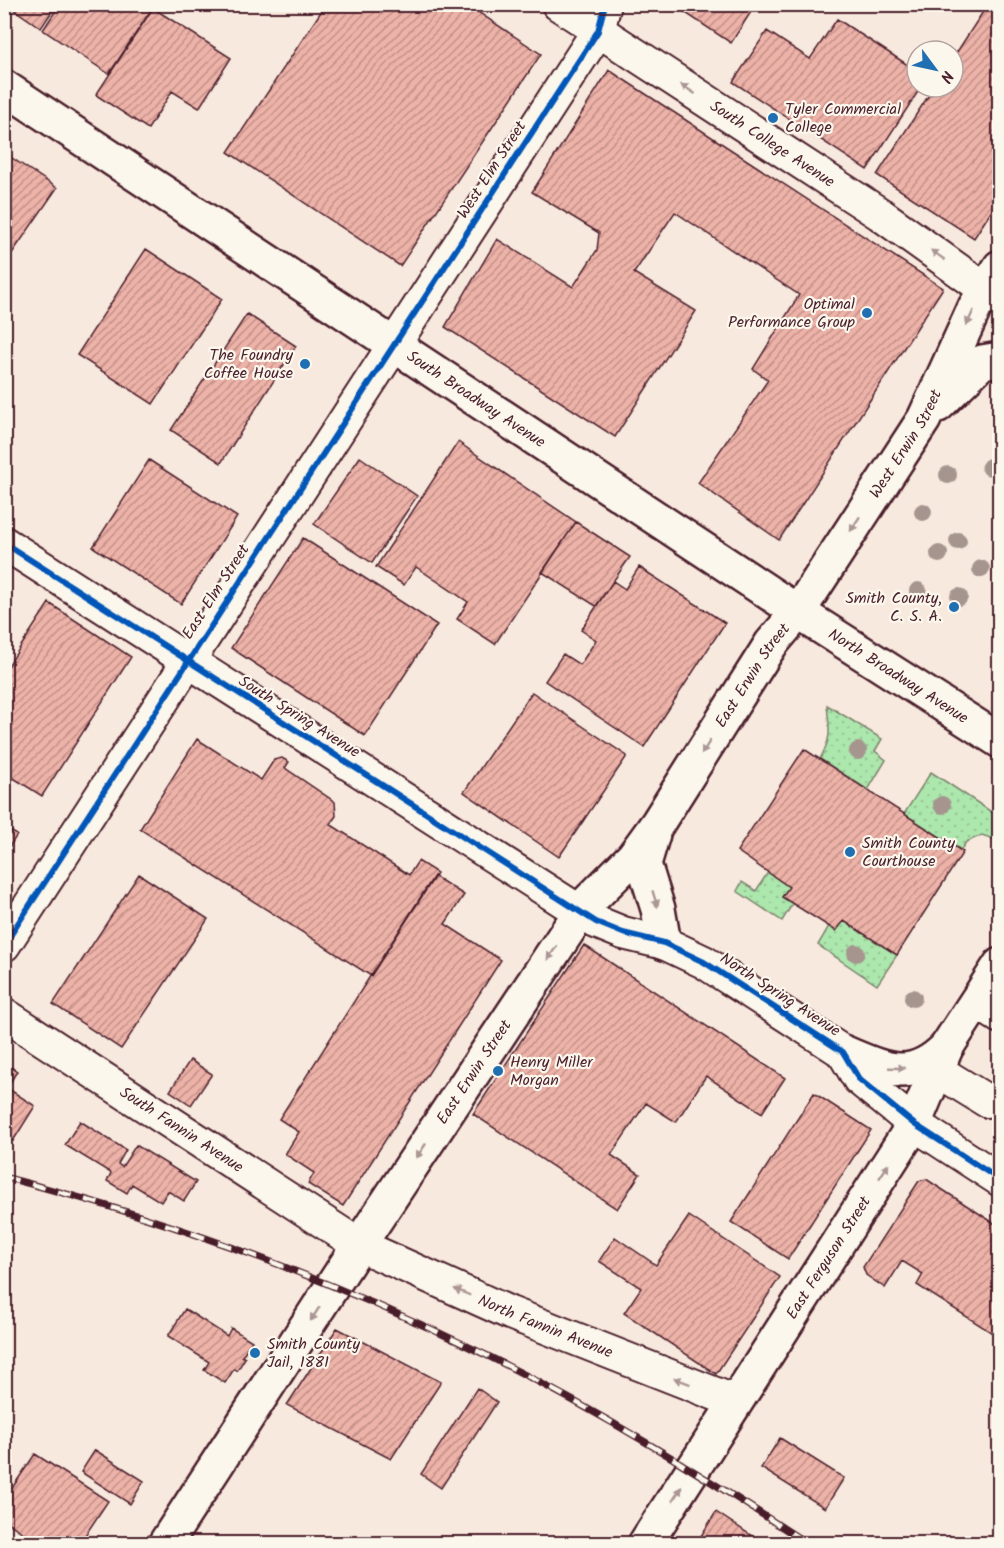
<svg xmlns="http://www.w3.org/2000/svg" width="1004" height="1548" viewBox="0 0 1004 1548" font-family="Kalam,sans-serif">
	<defs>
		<pattern id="grass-dots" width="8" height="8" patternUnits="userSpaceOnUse" patternTransform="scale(1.5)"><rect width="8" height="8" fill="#ace7ad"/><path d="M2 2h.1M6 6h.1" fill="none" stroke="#96c695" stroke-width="1.8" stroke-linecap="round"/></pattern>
		<pattern id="building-hatch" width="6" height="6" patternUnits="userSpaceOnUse" patternTransform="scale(1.5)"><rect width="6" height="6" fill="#edb2a8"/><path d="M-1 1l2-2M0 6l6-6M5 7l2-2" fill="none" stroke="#c29089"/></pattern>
	</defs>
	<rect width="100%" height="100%" fill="#f8e9de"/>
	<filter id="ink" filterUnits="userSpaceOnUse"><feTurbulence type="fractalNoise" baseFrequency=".0167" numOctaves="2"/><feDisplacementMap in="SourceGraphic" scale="12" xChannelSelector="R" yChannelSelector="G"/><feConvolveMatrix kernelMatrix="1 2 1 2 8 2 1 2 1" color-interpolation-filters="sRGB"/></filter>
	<g filter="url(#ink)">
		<path fill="url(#grass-dots)" stroke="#7b836c" stroke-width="1.5" d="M827 705 882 739 875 751 886 760 868 790 820 759C833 735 829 730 827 705Z
			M931 772 999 817V841L982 835 966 842 961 850 904 814Z
			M768 872 789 887 782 897 793 903 782 921 737 891 742 882 756 891Z
			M844 921 897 955 877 985 818 945 829 926Z"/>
		<path fill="url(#building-hatch)" stroke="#4a1f2b" stroke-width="1.5" d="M6 4H57L41 28Z
			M60 4H155L109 74 43 30Z
			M326 4H466L541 54 400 266 228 152Z
			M672 4H756L731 43Z
			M988 4H1000V198L974 238 877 175 934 87H953V58Z
			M153 8 231 58 199 108 172 91 148 129 96 95Z
			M837 19 917 71V87H921L867 170 733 82 767 31 810 59Z
			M609 70 943 288 779 540 698 483 768 380 753 369 799 295 675 212 634 273 696 311 615 437 445 327 497 239 573 287 597 250 599 233 532 192Z
			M9 156 57 188 4 265V163Z
			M146 249 222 299 153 404 77 355Z
			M247 314 296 346 221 463 171 430Z
			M458 442 576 522 495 644 457 619 468 602 416 567 404 585 376 567Z
			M360 457 417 496 372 563 314 524Z
			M149 460 237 517 181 604 93 547Z
			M576 522 630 557 596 606 542 572Z
			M303 538 437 625 365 736 231 648Z
			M639 567 725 623 644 747 545 681 563 654 580 665 596 640 581 630 613 581 625 589Z
			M49 603 131 657 42 796 4 772V672Z
			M532 692 627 756 559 857 464 792Z
			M197 739 261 780 274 760 282 758 289 762 285 768 335 802 336 816 330 824 409 875 418 861 437 873 371 976 140 829Z
			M804 749 963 852 897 955 844 921 836 931 782 897 789 887 737 851Z
			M4 827 17 835 4 855Z
			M139 874 208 919 121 1049 53 1004Z
			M434 876 464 895 445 924 501 960 343 1206 308 1184 314 1173 285 1154 299 1132 279 1119Z
			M584 945 785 1078 762 1113 706 1076 676 1122 646 1103 611 1155 640 1174 617 1209 473 1114Z
			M190 1060 212 1074 191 1105 170 1091Z
			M4 1063 17 1071 7 1088 35 1106 13 1141 4 1136Z
			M814 1093 871 1130 788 1259 731 1222Z
			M80 1121 126 1150 118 1164 122 1167 136 1145 196 1182 184 1201 168 1191 161 1202 132 1184 127 1193 107 1181 111 1173 65 1145Z
			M926 1179 1000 1227V1338L917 1285 923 1274 902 1261 885 1288 866 1275 863 1267 919 1181Z
			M689 1216 780 1277 716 1374 624 1313 641 1288 599 1261 615 1237 656 1265Z
			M185 1309 227 1336 231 1328 252 1341 242 1356 245 1358 237 1371 234 1369 225 1383 204 1370 209 1362 168 1336Z
			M337 1328 441 1382 391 1459 287 1405Z
			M477 1388 497 1402 441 1488 421 1474Z
			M780 1438 844 1478 825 1508 761 1468Z
			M95 1450 144 1481 130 1504 81 1472Z
			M35 1454 108 1501 82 1540 87 1543 92 1536 104 1544H40L4 1520V1500Z
			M716 1512 764 1544H696Z"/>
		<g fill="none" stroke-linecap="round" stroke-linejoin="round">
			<g stroke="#4a1f2b" stroke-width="36">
				<g id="minor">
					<path id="s1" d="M558 4 880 214 1000 300"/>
					<path d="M4 543 596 922 623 933 664 943 704 962 843 1052 859 1079 914 1124 1000 1180"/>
					<path d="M4 945 598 31 605 4"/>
					<path d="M976 1002 1000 1017"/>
					<path id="s2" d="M4 1014 359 1245 510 1313 736 1402"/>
					<path d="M935 1069 987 1101"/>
				</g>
			</g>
			<g stroke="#4a1f2b" stroke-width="38">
				<g id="major">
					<path id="s3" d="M4 87 798 612 1000 741"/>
					<path d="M938 405 982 362 1000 359"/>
					<path d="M653 834 644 864 658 909 664 943"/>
					<path d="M843 1052C884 1069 910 1084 946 1048"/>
					<path id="s4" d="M165 1544 359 1245 569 929 589 901 633 857 657 824 771 644 798 612 924 419 975 307 1000 267"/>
					<path id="s5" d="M645 1544 914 1124 946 1048 1000 965"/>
				</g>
			</g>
			<use href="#minor" stroke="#fbf7ec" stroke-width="32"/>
			<use href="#major" stroke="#fbf7ec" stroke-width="33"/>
			<g stroke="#4a1f2b" stroke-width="7">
				<path id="rail" d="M4 1177C171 1220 333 1280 488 1356 599 1411 704 1476 808 1544"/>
			</g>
			<use href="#rail" stroke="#fbf7ec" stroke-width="4.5" stroke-dasharray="14" stroke-linecap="butt"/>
			<g stroke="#fbf7ec" stroke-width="10">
				<path id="cycleway" d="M4 543 596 922 623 933 664 943 704 962 843 1052 859 1079 914 1124 1000 1180
					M4 945 598 31 605 4"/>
			</g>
			<use href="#cycleway" stroke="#0057b8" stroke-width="6"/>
		</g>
		<g fill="#a6958e">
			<circle cx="990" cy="467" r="9"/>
			<circle cx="948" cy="475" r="9"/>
			<circle cx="923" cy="512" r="9"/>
			<circle cx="958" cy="541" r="9"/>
			<circle cx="939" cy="554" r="9"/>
			<circle cx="981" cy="569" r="9"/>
			<circle cx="918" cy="591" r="9"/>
			<circle cx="959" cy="597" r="9"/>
			<circle cx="858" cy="751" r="9"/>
			<circle cx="942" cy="805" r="9"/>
			<circle cx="856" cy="953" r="9"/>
			<circle cx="913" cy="998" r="9"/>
		</g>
		<defs><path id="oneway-solid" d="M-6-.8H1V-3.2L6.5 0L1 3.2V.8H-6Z" transform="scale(1.5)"/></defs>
		<g fill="#ab9695">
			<use href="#oneway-solid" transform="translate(688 89) rotate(-147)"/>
			<use href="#oneway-solid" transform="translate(938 255) rotate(-145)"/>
			<use href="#oneway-solid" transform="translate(970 318) rotate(115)"/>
			<use href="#oneway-solid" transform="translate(855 524) rotate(123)"/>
			<use href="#oneway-solid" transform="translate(706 747) rotate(122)"/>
			<use href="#oneway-solid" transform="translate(655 899) rotate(73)"/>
			<use href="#oneway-solid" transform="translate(552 953) rotate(124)"/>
			<use href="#oneway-solid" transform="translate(897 1068) rotate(2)"/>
			<use href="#oneway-solid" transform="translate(421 1151) rotate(124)"/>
			<use href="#oneway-solid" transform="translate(884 1171) rotate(-57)"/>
			<use href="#oneway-solid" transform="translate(462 1292) rotate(-157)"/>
			<use href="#oneway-solid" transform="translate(315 1314) rotate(123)"/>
			<use href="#oneway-solid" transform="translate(682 1381) rotate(-159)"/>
			<use href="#oneway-solid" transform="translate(677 1494) rotate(-57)"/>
		</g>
	</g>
	<g fill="#1f6fb2" stroke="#fbf7ec" stroke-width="2">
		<circle cx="773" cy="118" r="6"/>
		<circle cx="867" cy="313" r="6"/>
		<circle cx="305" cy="364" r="6"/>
		<circle cx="954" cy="607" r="6"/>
		<circle cx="850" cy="852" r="6"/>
		<circle cx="498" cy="1071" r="6"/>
		<circle cx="255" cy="1353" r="6"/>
	</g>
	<g text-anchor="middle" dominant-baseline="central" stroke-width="4.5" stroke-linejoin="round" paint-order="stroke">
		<g font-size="16" fill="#4a1f2b" stroke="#fbf7ec" text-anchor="start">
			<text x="785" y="109">Tyler Commercial<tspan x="785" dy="18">College</tspan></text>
			<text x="855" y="304" text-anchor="end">Optimal<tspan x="855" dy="18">Performance Group</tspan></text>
			<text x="293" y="355" text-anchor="end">The Foundry<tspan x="293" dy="18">Coffee House</tspan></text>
			<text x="942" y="598" text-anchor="end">Smith County,<tspan x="942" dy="18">C. S. A.</tspan></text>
			<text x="862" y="843">Smith County<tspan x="862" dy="18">Courthouse</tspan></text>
			<text x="510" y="1062">Henry Miller<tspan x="510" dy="18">Morgan</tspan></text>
			<text x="267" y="1344">Smith County<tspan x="267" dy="18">Jail, 1881</tspan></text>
		</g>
		<g font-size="16" fill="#4a1f2b" stroke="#fbf7ec">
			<text stroke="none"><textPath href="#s1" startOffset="256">South College Avenue</textPath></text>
			<text transform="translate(492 170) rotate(-57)">West Elm Street</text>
			<text stroke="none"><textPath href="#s3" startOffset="566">South Broadway Avenue</textPath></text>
			<text stroke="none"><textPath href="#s4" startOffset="1328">West Erwin Street</textPath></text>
			<text transform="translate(216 592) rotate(-57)">East Elm Street</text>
			<text stroke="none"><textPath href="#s4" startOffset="1050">East Erwin Street</textPath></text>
			<text stroke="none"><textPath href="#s3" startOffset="1071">North Broadway Avenue</textPath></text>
			<text transform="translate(299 717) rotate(32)">South Spring Avenue</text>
			<text transform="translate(780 995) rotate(33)">North Spring Avenue</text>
			<text stroke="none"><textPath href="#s4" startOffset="564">East Erwin Street</textPath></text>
			<text stroke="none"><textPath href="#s2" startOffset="212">South Fannin Avenue</textPath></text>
			<text stroke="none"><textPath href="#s5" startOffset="340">East Ferguson Street</textPath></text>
			<text stroke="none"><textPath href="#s2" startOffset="627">North Fannin Avenue</textPath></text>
		</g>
	</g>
	<rect width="1004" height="1548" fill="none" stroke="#fbf7ec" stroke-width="24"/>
	<rect x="12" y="12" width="980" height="1524" fill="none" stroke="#4a1f2b" stroke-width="2" filter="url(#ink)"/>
	<g transform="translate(935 69) rotate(123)"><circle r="28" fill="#fbf7ec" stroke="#b4a19f" stroke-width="1.5"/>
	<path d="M0-4.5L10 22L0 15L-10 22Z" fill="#1f6fb2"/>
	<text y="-9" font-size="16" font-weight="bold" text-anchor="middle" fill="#4a1f2b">N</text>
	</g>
</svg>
